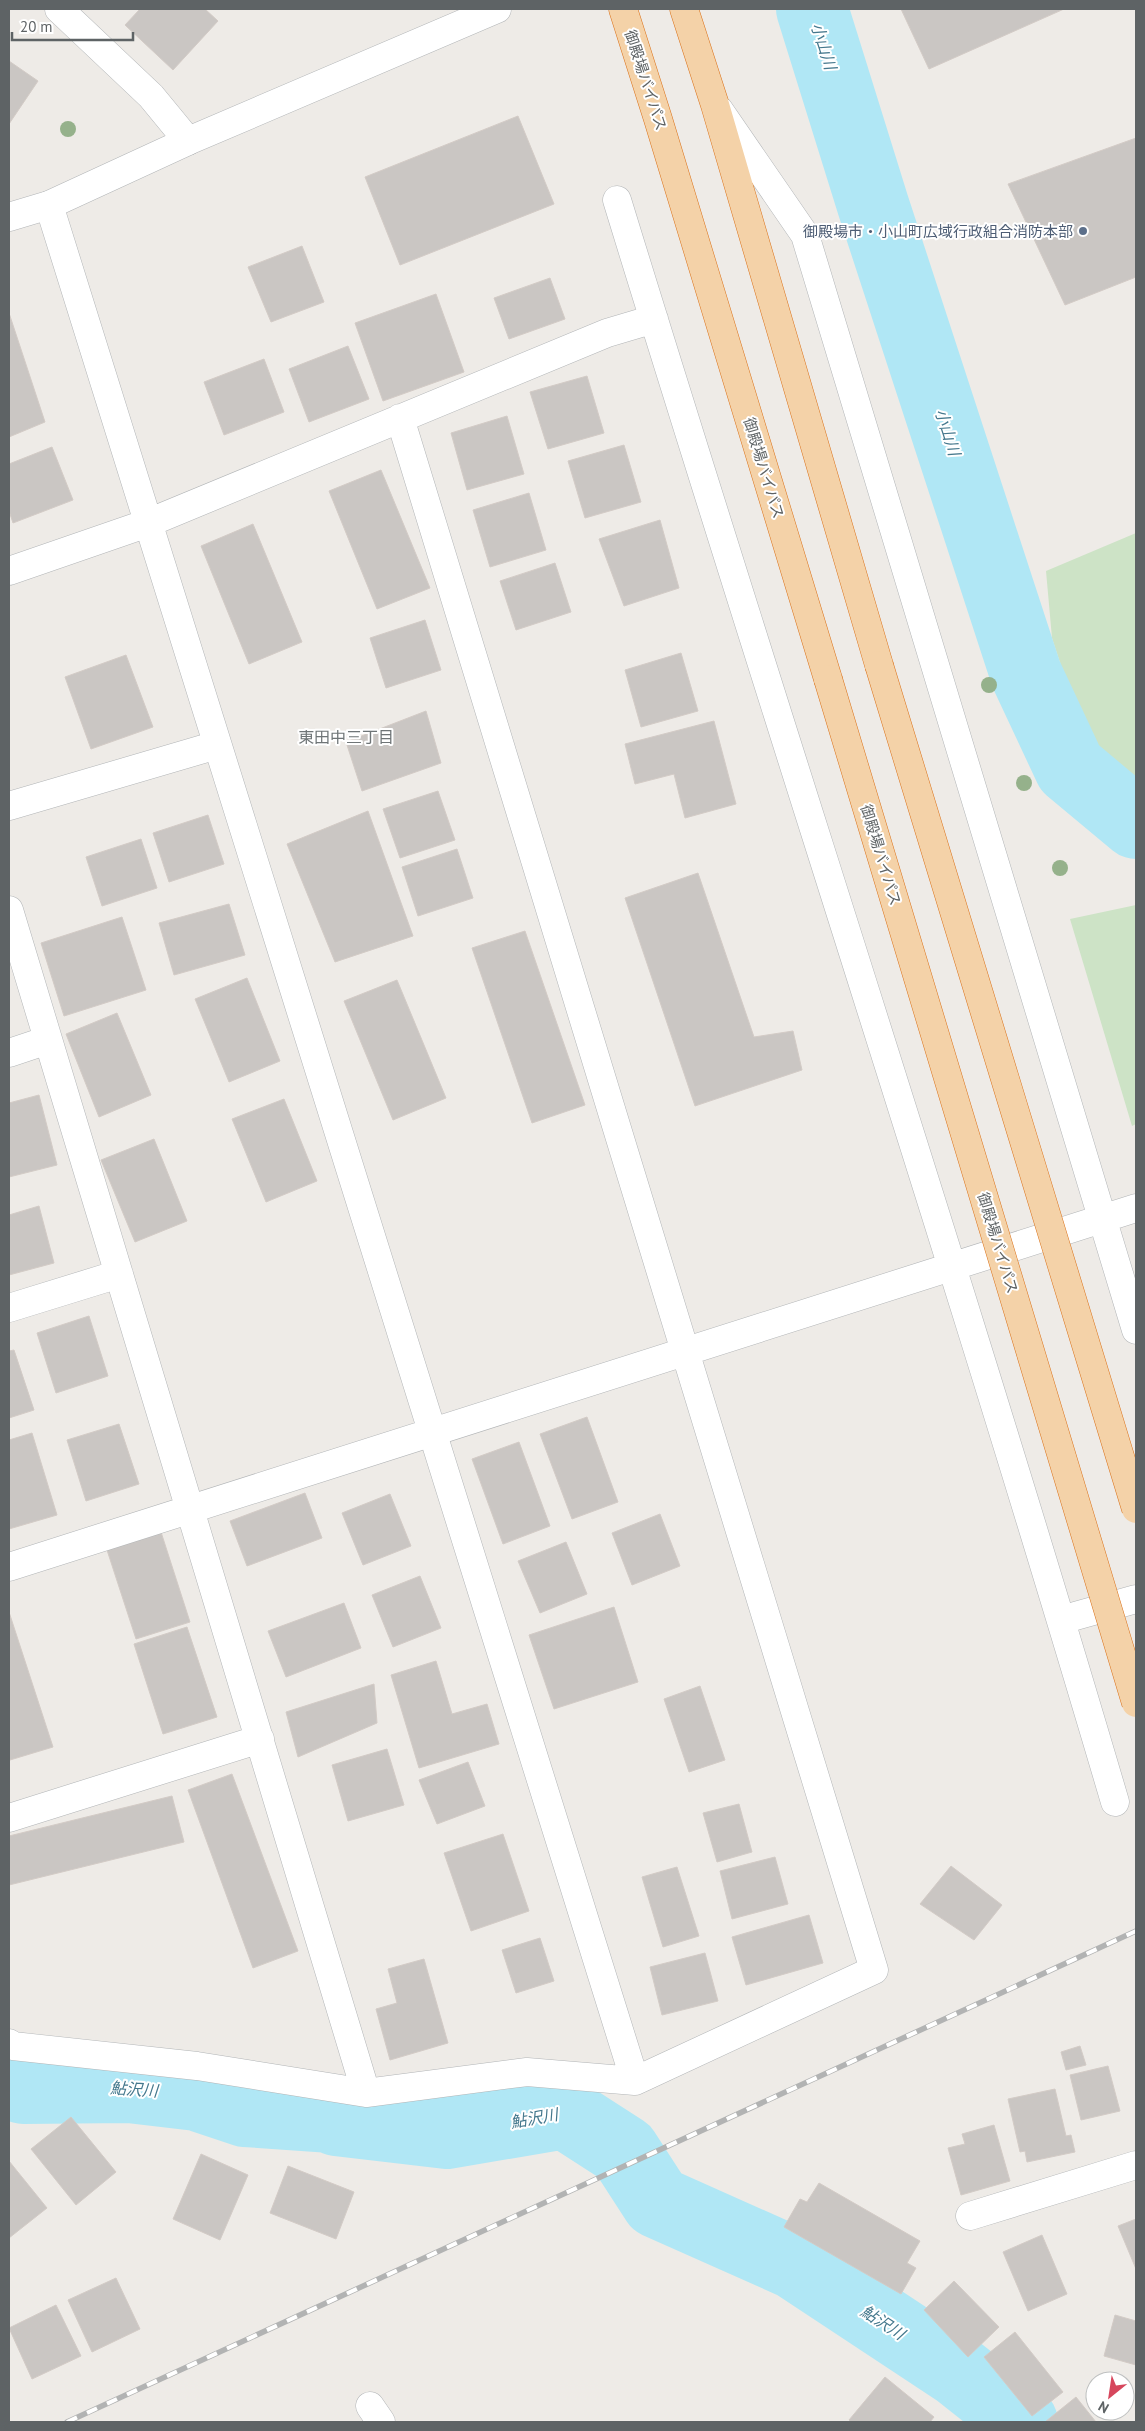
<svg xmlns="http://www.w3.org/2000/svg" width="1145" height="2431" viewBox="0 0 1145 2431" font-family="'PT Sans','Noto Sans JP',sans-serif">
	<rect width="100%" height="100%" fill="#eeebe7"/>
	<path fill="#cde3c6" d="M1136 533V782L1085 739 1052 638 1046 571Z
		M1136 905V1124L1132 1126 1070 919Z"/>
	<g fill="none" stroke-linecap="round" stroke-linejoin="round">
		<path stroke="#b0e7f5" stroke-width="72" d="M812 9 873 205 1026 674 1070 768 1136 823
			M9 2084 23 2088 129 2087 197 2095 245 2111 332 2117 336 2120 447 2133 565 2113 624 2151 657 2202 794 2263 959 2372 1022 2422"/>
	</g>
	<path fill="#cac6c3" stroke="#d3cbc6" d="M140 9H205L218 21 173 70 125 25Z
		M901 9H1064L929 69Z
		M9 61 38 81 9 124Z
		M518 116 554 204 400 265 365 177Z
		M1136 138V277L1065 305 1008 184Z
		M302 246 324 302 271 322 248 267Z
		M550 278 565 319 509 339 494 298Z
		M436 294 464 372 383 401 355 323Z
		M9 313 45 422 9 437Z
		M348 346 369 399 309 422 289 369Z
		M264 359 284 412 224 435 204 382Z
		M587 376 604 433 548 449 530 392Z
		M507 416 524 474 467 490 451 433Z
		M624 445 641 502 585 518 568 461Z
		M52 447 73 500 13 523 9 511V464Z
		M381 470 430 588 377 609 329 491Z
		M529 493 546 550 490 567 473 510Z
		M660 520 679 588 624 606 599 539Z
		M253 524 302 642 249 664 201 546Z
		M555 563 571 612 516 630 500 581Z
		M425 620 441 670 386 688 370 638Z
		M681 653 698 711 641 727 625 670Z
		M126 655 153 727 91 749 65 677Z
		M426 711 441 763 362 791 346 742Z
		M714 721 736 804 685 818 674 774 635 784 625 744Z
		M438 791 455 840 400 858 383 809Z
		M368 811 413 936 335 962 287 844Z
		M208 815 224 864 169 882 153 833Z
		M141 839 157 888 102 906 86 857Z
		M457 849 473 898 418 916 402 867Z
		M698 873 754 1037 793 1031 802 1070 695 1106 625 898Z
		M229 904 245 955 174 975 159 923Z
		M122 917 146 990 64 1016 41 943Z
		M525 931 585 1105 532 1123 472 948Z
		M247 978 280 1061 229 1082 195 999Z
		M397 980 446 1098 393 1120 344 1001Z
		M117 1013 151 1095 99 1117 66 1034Z
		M39 1095 57 1165 9 1177V1103Z
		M284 1099 317 1181 266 1202 232 1119Z
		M154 1139 187 1221 135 1242 101 1160Z
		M39 1206 54 1263 9 1275V1215Z
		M89 1316 108 1376 56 1393 37 1333Z
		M14 1350 34 1410 9 1418V1351Z
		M587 1417 618 1502 572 1519 540 1434Z
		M119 1424 139 1484 86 1501 67 1440Z
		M32 1433 57 1515 9 1529V1440Z
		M519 1442 550 1526 503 1544 472 1459Z
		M305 1493 322 1538 247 1566 230 1521Z
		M390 1494 411 1546 363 1565 342 1513Z
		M660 1514 680 1566 632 1585 612 1533Z
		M161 1532 190 1622 136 1639 107 1550Z
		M566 1542 587 1594 540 1613 518 1561Z
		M420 1576 441 1628 393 1647 372 1595Z
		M344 1603 361 1648 286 1677 268 1631Z
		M614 1607 638 1682 554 1709 529 1635Z
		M9 1612 53 1747 10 1760 9 1757Z
		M187 1627 217 1717 163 1734 134 1644Z
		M436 1661 452 1714 487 1704 499 1744 419 1768 391 1675Z
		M374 1684 377 1723 298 1757 286 1712Z
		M700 1686 725 1760 689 1772 664 1699Z
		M387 1749 404 1805 348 1821 332 1765Z
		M468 1762 485 1806 437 1824 419 1780Z
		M232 1774 298 1951 253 1968 188 1790Z
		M172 1796 184 1842 9 1885V1836Z
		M739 1804 752 1852 717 1862 703 1813Z
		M503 1834 529 1911 471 1931 444 1853Z
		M775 1857 788 1904 732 1919 720 1871Z
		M951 1866 1002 1905 974 1940 920 1904Z
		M677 1867 699 1936 663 1947 642 1877Z
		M809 1915 823 1963 746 1985 732 1937Z
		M540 1938 554 1981 516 1993 502 1950Z
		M705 1953 718 2001 662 2015 650 1967Z
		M424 1959 448 2043 390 2060 376 2009 397 2003 388 1969Z
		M1080 2046 1086 2065 1066 2070 1061 2052Z
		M1108 2066 1120 2111 1081 2120 1070 2075Z
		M1055 2089 1066 2136 1071 2135 1075 2152 1027 2162 1025 2151 1020 2152 1008 2099Z
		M71 2117 116 2172 76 2205 31 2149Z
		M994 2125 1010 2181 961 2195 948 2148 965 2144 962 2134Z
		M201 2154 248 2175 220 2240 173 2219Z
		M9 2161 47 2208 9 2238Z
		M288 2166 354 2192 336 2239 270 2213Z
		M819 2183 920 2241 907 2263 916 2268 901 2294 784 2227 800 2199 807 2202Z
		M1136 2219V2269L1118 2226Z
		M1042 2235 1067 2294 1028 2311 1003 2252Z
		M116 2278 140 2329 92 2352 68 2300Z
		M954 2281 999 2327 968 2357 924 2310Z
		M56 2305 81 2356 32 2379 9 2328Z
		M1115 2315 1136 2321V2365L1104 2356Z
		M1015 2332 1063 2392 1032 2416 984 2357Z
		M885 2377 934 2417 930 2422H851L849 2420Z
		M1076 2397 1096 2422H1045Z"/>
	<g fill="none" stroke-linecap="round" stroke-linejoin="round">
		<g stroke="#b2b5b7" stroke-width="29">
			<path id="minor" d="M59 9 151 96 188 141
				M719 110 805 235 1136 1330
				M617 200C781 735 957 1266 1115 1802
				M49 205 635 2081
				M9 571 148 523 607 333 654 319
				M9 806 217 745
				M9 910 366 2093
				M9 1053 48 1040
				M9 1308 119 1274
				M9 1567 1136 1208
				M1061 1620 1136 1599
				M9 1818 260 1739
				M9 2043 13 2046 197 2066 366 2093 527 2072 635 2081 874 1970 400 418
				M970 2216 1136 2165
				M370 2406 381 2422"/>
		</g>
		<g stroke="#b2b5b7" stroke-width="29">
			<path id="tertiary" d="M9 217 49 205 188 141 497 9"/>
		</g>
		<g stroke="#da721b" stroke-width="29">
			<path id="trunk" d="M623 9 658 119 828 679
				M684 9 715 105 879 665"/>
		</g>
		<use href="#minor" stroke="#fff" stroke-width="28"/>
		<use href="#tertiary" stroke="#fff" stroke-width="28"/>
		<use href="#trunk" stroke="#f4d2a8" stroke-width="28"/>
		<g stroke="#b2b3b3" stroke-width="5.5">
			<path id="rail" d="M67 2422 1136 1931"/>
		</g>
		<use href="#rail" stroke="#fff" stroke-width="4" stroke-dasharray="11" stroke-linecap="butt"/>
		<g stroke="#da721b" stroke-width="29" stroke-linecap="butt">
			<path id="trunk-bridge" d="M879 665 1136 1509
				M828 679 1136 1703"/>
		</g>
		<use href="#trunk-bridge" stroke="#f4d2a8" stroke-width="28"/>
	</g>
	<g fill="#95b18b">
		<circle cx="68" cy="129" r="8"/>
		<circle cx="989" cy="685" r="8"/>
		<circle cx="1024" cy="783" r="8"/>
		<circle cx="1060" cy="868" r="8"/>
	</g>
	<circle fill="#5c6f8a" stroke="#fff" stroke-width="2" cx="1083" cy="231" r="5"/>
	<g text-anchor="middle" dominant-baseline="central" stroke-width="4" stroke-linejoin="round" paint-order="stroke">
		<g font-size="15" fill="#5e6365" stroke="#fff">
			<text transform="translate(646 80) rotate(72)">御殿場バイパス</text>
			<text transform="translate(764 468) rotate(73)">御殿場バイパス</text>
			<text transform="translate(881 855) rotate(73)">御殿場バイパス</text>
			<text transform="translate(998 1243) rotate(73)">御殿場バイパス</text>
		</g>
		<g font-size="15" fill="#4e5e75" stroke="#fff" text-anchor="end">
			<text x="1073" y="231">御殿場市・小山町広域行政組合消防本部</text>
		</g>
		<g font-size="16" font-style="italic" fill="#44788d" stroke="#fff">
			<text transform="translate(824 46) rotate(72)">小山川</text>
			<text transform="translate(948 432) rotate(72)">小山川</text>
			<text transform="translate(134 2089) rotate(4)">鮎沢川</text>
			<text transform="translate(534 2118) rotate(-10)">鮎沢川</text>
			<text transform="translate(883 2322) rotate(33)">鮎沢川</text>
		</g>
		<g font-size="16" fill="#6f7577" stroke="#fff">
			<text x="346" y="737">東田中三丁目</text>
		</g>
	</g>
	<rect width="1145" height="2431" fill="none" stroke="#5e6365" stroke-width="20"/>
	<g transform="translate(1110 2396) rotate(210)"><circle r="24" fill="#ffffff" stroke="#bfc1c1"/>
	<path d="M0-4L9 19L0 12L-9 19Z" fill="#d6465c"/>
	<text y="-8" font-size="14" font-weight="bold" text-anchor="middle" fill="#5e6365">N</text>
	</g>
	<path d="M12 32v8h121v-8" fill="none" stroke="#5e6365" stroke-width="2.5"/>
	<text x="20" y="32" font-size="15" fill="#5e6365" stroke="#ffffff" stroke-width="4" paint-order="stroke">20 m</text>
</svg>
